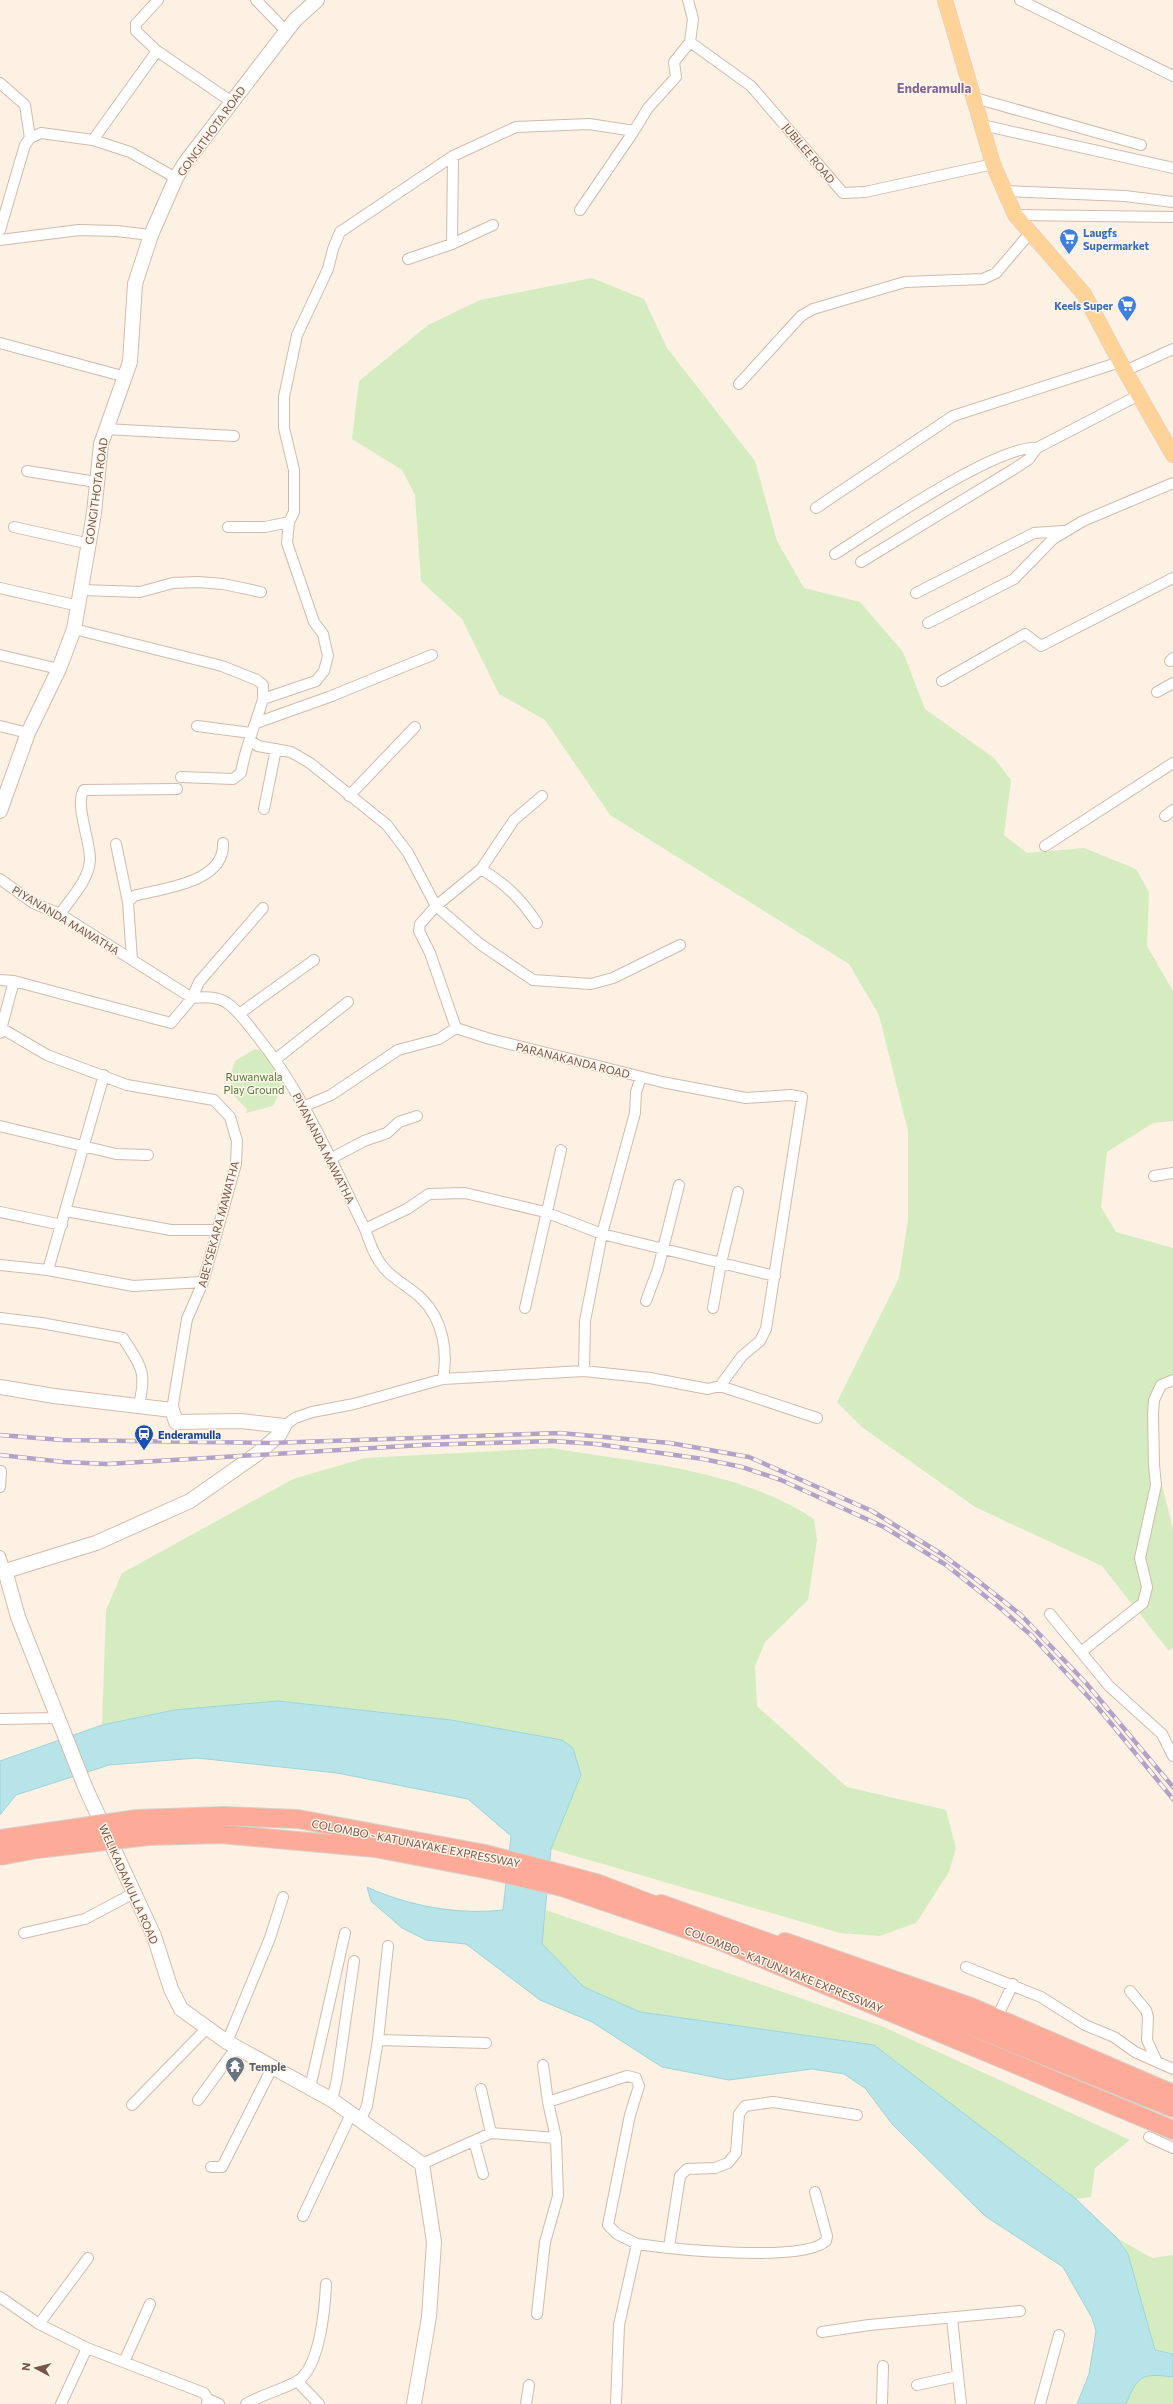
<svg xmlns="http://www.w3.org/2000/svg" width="1173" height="2404" viewBox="0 0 1173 2404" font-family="Commissioner,sans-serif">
	<rect width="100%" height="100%" fill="#fdf1e3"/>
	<path fill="#d5ecc1" d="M592 278 644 299 667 348 755 461 777 541 804 588 860 602 903 652 925 709 994 758 1011 780 1004 835 1027 853 1084 848 1136 869 1149 892 1147 946 1173 991V1121L1153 1123 1107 1152 1101 1207 1116 1232 1173 1248V1377L1169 1378 1157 1401 1155 1457 1173 1529V1648L1169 1651 1102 1566 975 1507 863 1428 837 1402 899 1278 908 1220V1131L879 1015 849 964 610 815 545 720 499 694 462 619 421 581 415 495 402 470 352 439 359 381 428 325 480 300Z
		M255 1049 263 1051 271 1057 282 1081V1087L273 1106 246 1113 247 1109C228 1091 226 1087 235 1061Z
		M552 1448C638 1463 739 1469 814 1519L817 1540 808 1600 765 1642 755 1666 757 1706 847 1787 946 1810 956 1848 949 1872 916 1923 880 1936 840 1933 551 1849 581 1775 562 1740 451 1720 278 1701 174 1710 102 1725 106 1610 122 1573 293 1479 365 1458Z
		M546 1910 884 2027 1130 2140 1095 2168 1091 2197 1076 2199 874 2045 640 2012 584 1987 542 1944Z
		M1117 2238 1152 2258 1173 2255V2354L1155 2351 1128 2254Z
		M1151 2374 1173 2377V2404H1126L1135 2383Z"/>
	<path fill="#b6e4e8" stroke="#9cd4da" d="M278 1701 451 1720 562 1740 573 1748 581 1775 551 1849 542 1944 584 1987 640 2012 874 2045 1076 2199 1117 2238 1128 2254 1155 2350 1173 2354V2377C1142 2373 1138 2375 1126 2404H1077L1089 2374 1096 2331 1092 2318 1063 2267 985 2216 892 2124 865 2088 844 2074 812 2069 729 2080 662 2067 592 2022 540 2000 466 1944 426 1940 402 1928 371 1901 367 1887C408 1906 458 1915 503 1910L511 1836 468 1799 337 1773 197 1758 109 1765 16 1795 0 1815V1761L102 1725 174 1710Z"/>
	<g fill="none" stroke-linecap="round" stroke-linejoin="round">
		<g stroke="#d1baac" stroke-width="12">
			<path id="street" d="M158 0 136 24V31L157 51 232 102
				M256 0 286 31
				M688 0 693 19 690 42 751 86 843 193 865 192 993 164
				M1020 0 1173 76
				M0 83 25 105 30 138
				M975 98 1141 145
				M982 125 1173 168
				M93 140 157 51
				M1003 191 1125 196 1173 202
				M580 210 634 131
				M1015 215 1173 217
				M0 230 25 145 30 138 41 133 93 140 130 152 176 178
				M0 240 79 230 116 231 151 235
				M452 244 453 156
				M408 259 452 244 493 225
				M0 343 126 377
				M1125 371 1173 349
				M739 384 801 316 813 309 905 282 983 279 996 273 1030 233
				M105 429 234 436
				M27 471 96 482
				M816 508 953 416 1120 362
				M14 527 90 544
				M228 527H265L289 522
				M835 554C873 530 998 444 1037 448
				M861 562 1014 469 1029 459 1037 448 1139 395
				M0 588 79 606
				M82 590 140 592 173 583 198 582 223 584 261 592
				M916 593 1034 533 1063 531
				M928 623 1014 579 1053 539 1083 521 1173 483
				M74 629 222 666 257 680 263 685V699
				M0 655 59 669
				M1170 661 1173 658
				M942 681 1025 634 1041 646 1173 578
				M1157 692 1173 683
				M256 723 329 697 432 655
				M0 726 28 733
				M197 726 251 733
				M251 741 258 746 291 752 310 763 387 825 408 853 436 906 481 869 514 820 542 796
				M181 777 233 779 241 773C245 747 256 724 263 699L316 681 324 671 328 656 323 634 314 622 287 543 289 522 294 512V470L284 428V397L297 335 328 269 333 249 340 232 453 156 516 127 589 124 634 131 648 108 676 77 674 62 690 42
				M349 796 415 727
				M264 809 276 749
				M1165 816 1173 810
				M116 844 128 902 132 960
				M1045 846 1173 763
				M481 869C507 885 520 898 537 923
				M0 879 33 903 60 914 192 998C203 997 217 996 227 1003 239 1011 248 1025 257 1036 304 1094 332 1163 365 1229 370 1243 374 1256 384 1268 394 1280 410 1287 422 1299 443 1320 448 1351 443 1379
				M128 902 134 896C163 888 225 883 223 843
				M60 914C71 898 89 880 90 860 91 843 74 803 84 790L177 789
				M0 980 14 981 171 1023 192 998 199 982 263 908
				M239 1014 314 960
				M1 1028 47 1055 127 1085 214 1100 230 1117 237 1141 236 1164 203 1282 187 1319 172 1410
				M0 1033 14 981
				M276 1059 348 1002
				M305 1106 331 1095 398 1050 439 1039 456 1028
				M0 1126 116 1154 148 1155
				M330 1159 364 1141 387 1133 399 1122 417 1116
				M1154 1176 1173 1173
				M66 1211 171 1230H217
				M0 1212 62 1225
				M365 1229 407 1209 429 1194 465 1193 545 1212 602 1234 775 1276
				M0 1265 48 1270 133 1286 203 1282
				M48 1270 104 1075
				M646 1301 658 1269 679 1185
				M525 1308 561 1150
				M713 1308 721 1263 738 1192
				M0 1318 41 1323 123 1338C141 1367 147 1370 139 1405
				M584 1371 585 1321 602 1234 635 1113 636 1092 641 1077
				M720 1386 817 1418
				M284 1426 295 1418 312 1412 354 1404 443 1379 584 1371 650 1378 708 1389 720 1386 742 1356 760 1341 766 1329 802 1097 790 1095 746 1098 662 1082 490 1039 456 1028 430 953 419 931 420 924 436 906 480 944 533 980 591 984 613 978 680 945
				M0 1487 1 1471
				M0 1556 6 1574
				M1050 1614 1081 1652 1143 1603 1147 1587 1140 1558 1156 1485 1154 1465 1153 1414 1154 1400 1161 1385 1173 1380
				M1081 1652 1109 1686 1162 1734 1173 1756
				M0 1719 58 1718
				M24 1933 85 1919 134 1893
				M966 1967 1041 1997 1085 2025 1114 2037 1135 2052 1173 2069
				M1130 1991 1146 2010 1148 2017 1147 2040 1157 2062
				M1000 2011 1013 1984
				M378 2040 388 1946
				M227 2042 270 1938 283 1897
				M310 2088 345 1933
				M481 2089 491 2133
				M198 2100 236 2048
				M332 2100 337 2079 354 1961
				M548 2102 627 2076 636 2078 639 2086 630 2115 608 2225 617 2234 637 2244C671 2249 803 2263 826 2241L827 2236 815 2192
				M132 2105 207 2028
				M360 2121 367 2106 378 2040 486 2043
				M1149 2137 1173 2148
				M474 2141 483 2174
				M422 2164 491 2133 556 2138
				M211 2167H222L272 2068
				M303 2216 351 2114
				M669 2247 680 2176 687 2169 715 2168 728 2163 736 2153 739 2114 745 2106 773 2102 857 2115
				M0 2297 39 2324 87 2348
				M537 2314 545 2242 558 2196 556 2138 548 2102 543 2065
				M952 2318 961 2404
				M39 2324 88 2258
				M822 2332 869 2325 1020 2311
				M124 2362 150 2304
				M297 2381 319 2404
				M917 2385 958 2376
				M208 2399 219 2404
				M61 2404 87 2348 204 2393 208 2399 207 2404
				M246 2404C262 2394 283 2390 299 2380 320 2365 325 2308 326 2284
				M526 2404 529 2385
				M616 2404 619 2325 637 2244
				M882 2404 883 2366
				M1040 2404 1059 2335"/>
		</g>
		<g stroke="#d5baa9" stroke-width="16">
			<path id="secondary" d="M0 811 28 733 59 669 74 629 94 513 101 444 130 362 135 284 151 235 176 178 185 163 295 20 317 0
				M0 1387 54 1396 172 1410 176 1422 241 1421 284 1426 279 1435 257 1454 190 1501 96 1543 9 1570 6 1574 18 1617 86 1789 154 1936 171 1989 181 2009 227 2042 332 2100 422 2164 434 2242 429 2317 414 2404"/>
		</g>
		<g stroke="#d9cfcc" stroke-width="16">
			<path id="primary" d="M945 0 993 164 1015 215 1084 294 1120 362 1173 455"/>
		</g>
		<g stroke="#d9cfcc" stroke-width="20">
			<path id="highway" d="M562 1874 599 1884 672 1912
				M562 1887 718 1940 1173 2130
				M661 1904 786 1949
				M785 1942 971 2007 1173 2094
				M771 1950 959 2021 1173 2108"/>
		</g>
		<use href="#street" stroke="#fff" stroke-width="10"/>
		<use href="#secondary" stroke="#fff" stroke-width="14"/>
		<use href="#primary" stroke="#ffd298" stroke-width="15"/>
		<use href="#highway" stroke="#fbab97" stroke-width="18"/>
		<g stroke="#b3a1c7" stroke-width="4.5">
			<path id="rail" d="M0 1435 62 1440 271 1443 560 1433 670 1443 749 1457 872 1511 940 1553 977 1580 1021 1615 1086 1683 1173 1787
				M0 1455 64 1462 107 1464 422 1445 553 1441 596 1444 703 1459 742 1467 781 1480 884 1527 946 1565 999 1607 1032 1636 1095 1704 1173 1799"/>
		</g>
		<use href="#rail" stroke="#fff6ea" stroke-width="3" stroke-dasharray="9" stroke-linecap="butt"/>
		<g stroke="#d9cfcc" stroke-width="20" stroke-linecap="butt">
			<path id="highway-bridge" d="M0 1839 137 1819 224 1816 298 1819 485 1854 562 1874
				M0 1856 37 1849 148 1836 221 1834 375 1848 490 1870 562 1887"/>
		</g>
		<use href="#highway-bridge" stroke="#fbab97" stroke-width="18"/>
	</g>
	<defs>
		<g id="supermarket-pin" transform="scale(1)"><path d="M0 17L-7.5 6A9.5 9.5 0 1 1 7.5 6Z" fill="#3f7fe0" stroke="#fff6ea"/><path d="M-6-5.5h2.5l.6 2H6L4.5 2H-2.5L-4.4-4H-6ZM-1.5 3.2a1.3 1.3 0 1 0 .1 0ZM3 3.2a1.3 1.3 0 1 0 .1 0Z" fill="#fff"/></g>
		<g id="station-pin" transform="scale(1)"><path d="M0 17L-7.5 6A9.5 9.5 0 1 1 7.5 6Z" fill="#1a4fb4" stroke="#fff6ea"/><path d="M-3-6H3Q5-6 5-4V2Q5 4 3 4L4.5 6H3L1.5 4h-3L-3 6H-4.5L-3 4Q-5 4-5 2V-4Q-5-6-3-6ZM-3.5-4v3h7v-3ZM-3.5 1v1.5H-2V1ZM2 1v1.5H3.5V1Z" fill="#fff"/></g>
		<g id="temple-pin" transform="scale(1)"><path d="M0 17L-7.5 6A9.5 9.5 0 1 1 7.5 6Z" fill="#6b7280" stroke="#fff6ea"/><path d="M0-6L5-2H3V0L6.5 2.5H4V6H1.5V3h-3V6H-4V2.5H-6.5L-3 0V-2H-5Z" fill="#fff"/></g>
	</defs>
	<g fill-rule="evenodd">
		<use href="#supermarket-pin" x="1069" y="238"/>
		<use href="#supermarket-pin" x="1127" y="305"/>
		<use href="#station-pin" x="144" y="1434"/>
		<use href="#temple-pin" x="235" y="2066"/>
	</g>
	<g text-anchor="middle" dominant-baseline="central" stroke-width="3" stroke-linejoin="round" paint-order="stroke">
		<g font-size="11" fill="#775548" stroke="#fff6ea">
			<text transform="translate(211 131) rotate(-54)">GONGITHOTA ROAD</text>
			<text transform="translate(809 153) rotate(50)">JUBILEE ROAD</text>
			<text transform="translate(96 491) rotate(-82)">GONGITHOTA ROAD</text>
			<text transform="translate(66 920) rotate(31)">PIYANANDA MAWATHA</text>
			<text transform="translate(573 1060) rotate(14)">PARANAKANDA ROAD</text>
			<text transform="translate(324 1148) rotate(63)">PIYANANDA MAWATHA</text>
			<text transform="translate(218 1224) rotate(-75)">ABEYSEKARA MAWATHA</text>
			<text transform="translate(416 1843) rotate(11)">COLOMBO - KATUNAYAKE EXPRESSWAY</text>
			<text transform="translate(129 1884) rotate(66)">WELIKADAMULLA ROAD</text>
			<text transform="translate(784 1969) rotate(22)">COLOMBO - KATUNAYAKE EXPRESSWAY</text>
		</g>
		<g font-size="11" font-weight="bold" fill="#366cbe" stroke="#fff6ea" text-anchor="start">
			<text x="1083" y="232">Laugfs<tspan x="1083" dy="13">Supermarket</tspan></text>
			<text x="1113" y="305" text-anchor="end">Keels Super</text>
		</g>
		<g font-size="11" fill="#52773c" stroke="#fff6ea">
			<text x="254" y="1076">Ruwanwala<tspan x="254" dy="13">Play Ground</tspan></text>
		</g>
		<g font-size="11" font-weight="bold" fill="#164399" stroke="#fff6ea" text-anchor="start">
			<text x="158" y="1434">Enderamulla</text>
		</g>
		<g font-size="11" font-weight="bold" fill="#5b616d" stroke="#fff6ea" text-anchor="start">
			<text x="249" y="2066">Temple</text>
		</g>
		<g font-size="13" font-weight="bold" fill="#84639b" stroke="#fff6ea">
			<text x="934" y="88">Enderamulla</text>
		</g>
	</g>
	<g transform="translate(36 2368) rotate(277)" stroke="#fff6ea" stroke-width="3" paint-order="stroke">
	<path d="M0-3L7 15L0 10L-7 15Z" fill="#775548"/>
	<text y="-6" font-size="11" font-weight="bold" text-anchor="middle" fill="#775548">N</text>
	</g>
</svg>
